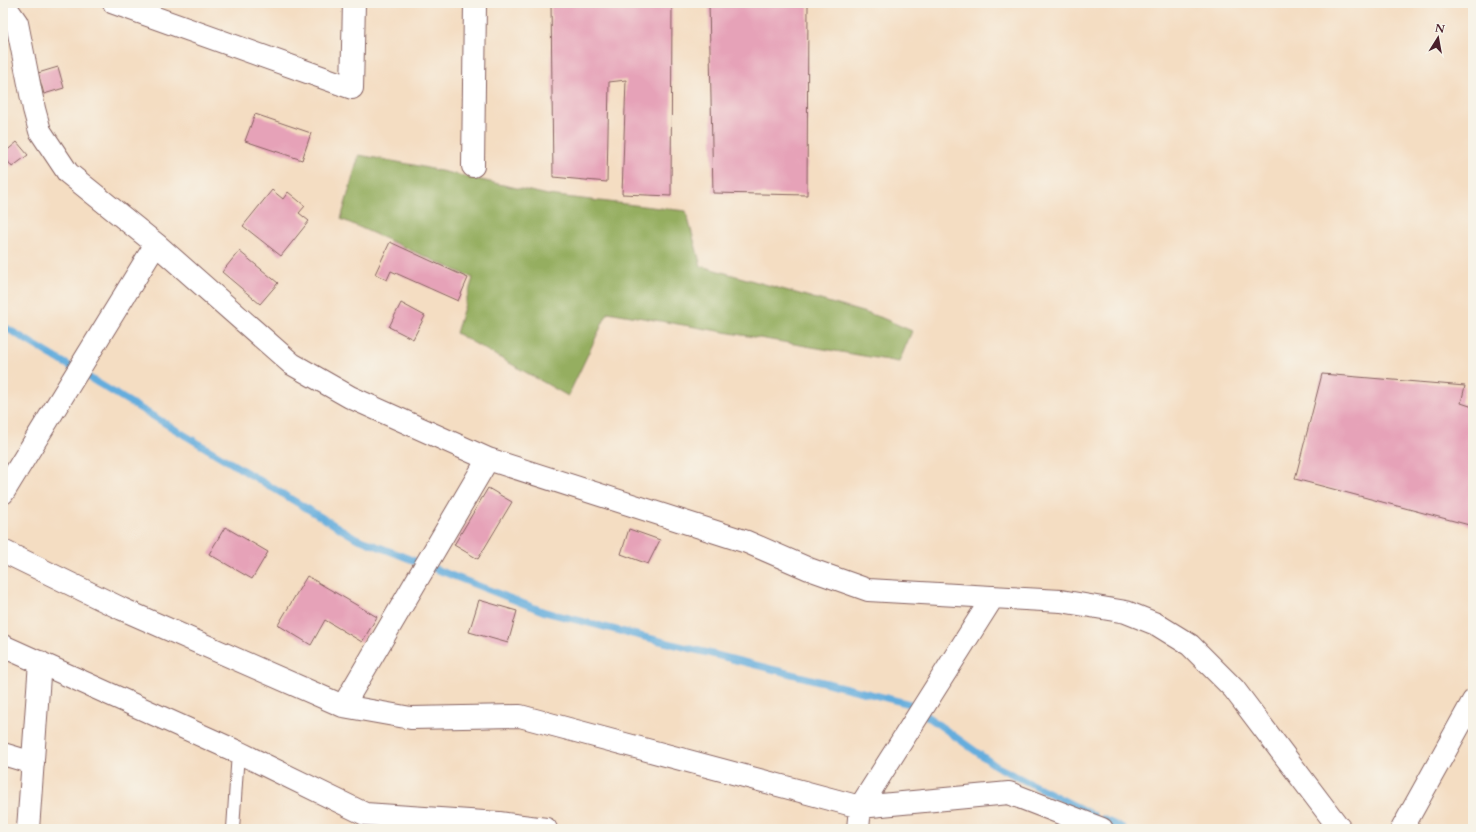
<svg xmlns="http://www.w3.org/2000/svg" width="1476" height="832" viewBox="0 0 1476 832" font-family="Cardo,serif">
	<rect width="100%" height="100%" fill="#f7f3e8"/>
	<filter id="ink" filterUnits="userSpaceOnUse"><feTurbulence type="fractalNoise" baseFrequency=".025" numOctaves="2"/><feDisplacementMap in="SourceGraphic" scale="8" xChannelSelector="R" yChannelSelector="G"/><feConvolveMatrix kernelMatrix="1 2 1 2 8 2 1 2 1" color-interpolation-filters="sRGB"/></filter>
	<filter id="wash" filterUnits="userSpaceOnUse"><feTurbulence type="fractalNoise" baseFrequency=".012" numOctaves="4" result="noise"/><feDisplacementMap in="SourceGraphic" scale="16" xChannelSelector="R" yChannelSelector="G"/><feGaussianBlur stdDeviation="0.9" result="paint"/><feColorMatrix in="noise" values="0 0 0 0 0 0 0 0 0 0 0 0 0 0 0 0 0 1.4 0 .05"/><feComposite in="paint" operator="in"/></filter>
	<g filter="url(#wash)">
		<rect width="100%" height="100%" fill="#f4ddc2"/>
		<path fill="#95ae60" stroke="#706646" d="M359 155 414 165 548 195 686 211 701 266 880 317 912 331 899 362 608 312 568 396 456 333 473 278 341 219Z"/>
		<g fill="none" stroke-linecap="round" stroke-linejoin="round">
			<path stroke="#65addd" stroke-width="7" d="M3 326 356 538 545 612 910 704 996 766 1093 815
				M1103 819 1123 829"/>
		</g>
		<g id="blocks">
			<path fill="#e6a2b8" d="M551 3H672L671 196 622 194 626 80 609 82 607 182 553 177Z
				M709 3H808L807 195 713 193Z
				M58 67 64 88 44 94 38 73Z
				M255 114 311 133 302 160 245 141Z
				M17 142 28 155 12 167 3 154Z
				M272 190 283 199 288 192 305 206 299 213 309 221 281 256 243 226Z
				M390 242 468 278 458 301 391 271 387 280 375 274Z
				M239 251 278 283 260 304 222 272Z
				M401 303 425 316 413 339 389 327Z
				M1322 374 1465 386 1461 403 1473 407V526L1295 479Z
				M488 488 512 502 478 559 454 545Z
				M225 527 268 552 252 579 209 554Z
				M629 529 660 540 648 564 621 554Z
				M307 576 377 617 362 642 325 620 311 645 278 625Z
				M479 600 517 611 508 643 469 632Z"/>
		</g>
	</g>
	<g filter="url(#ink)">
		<use href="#blocks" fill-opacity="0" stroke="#866260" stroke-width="1"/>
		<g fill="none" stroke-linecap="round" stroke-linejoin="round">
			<g stroke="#866260" stroke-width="14">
				<path id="service" d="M233 829 238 752"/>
			</g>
			<g stroke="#866260" stroke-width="24">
				<path id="minor" d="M3 3 17 23 34 109 40 131 68 173 156 244 292 364 350 397 488 459 747 542 809 569 868 590 1061 601 1126 612 1156 624 1190 645 1234 689 1340 829
					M114 3 352 88 354 3
					M473 166 475 3
					M3 493 156 244
					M3 551 122 609 343 706 411 718 520 716 860 807 1009 793 1102 829
					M3 646 238 752 365 814 499 823 546 829
					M343 706 488 459
					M3 754 33 763
					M28 829 40 662
					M858 829 860 807 993 597
					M1402 829 1473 701"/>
			</g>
			<use href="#service" stroke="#fff" stroke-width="12"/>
			<use href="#minor" stroke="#fff" stroke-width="22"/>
		</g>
	</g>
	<rect width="1476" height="832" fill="none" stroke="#f7f3e8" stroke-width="16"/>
	<g transform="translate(1438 38) rotate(11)" stroke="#f7f3e8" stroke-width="3" paint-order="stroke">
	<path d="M0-3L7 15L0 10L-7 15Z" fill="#4a1f2b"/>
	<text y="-6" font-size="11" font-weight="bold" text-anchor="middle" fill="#4a1f2b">N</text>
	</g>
</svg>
